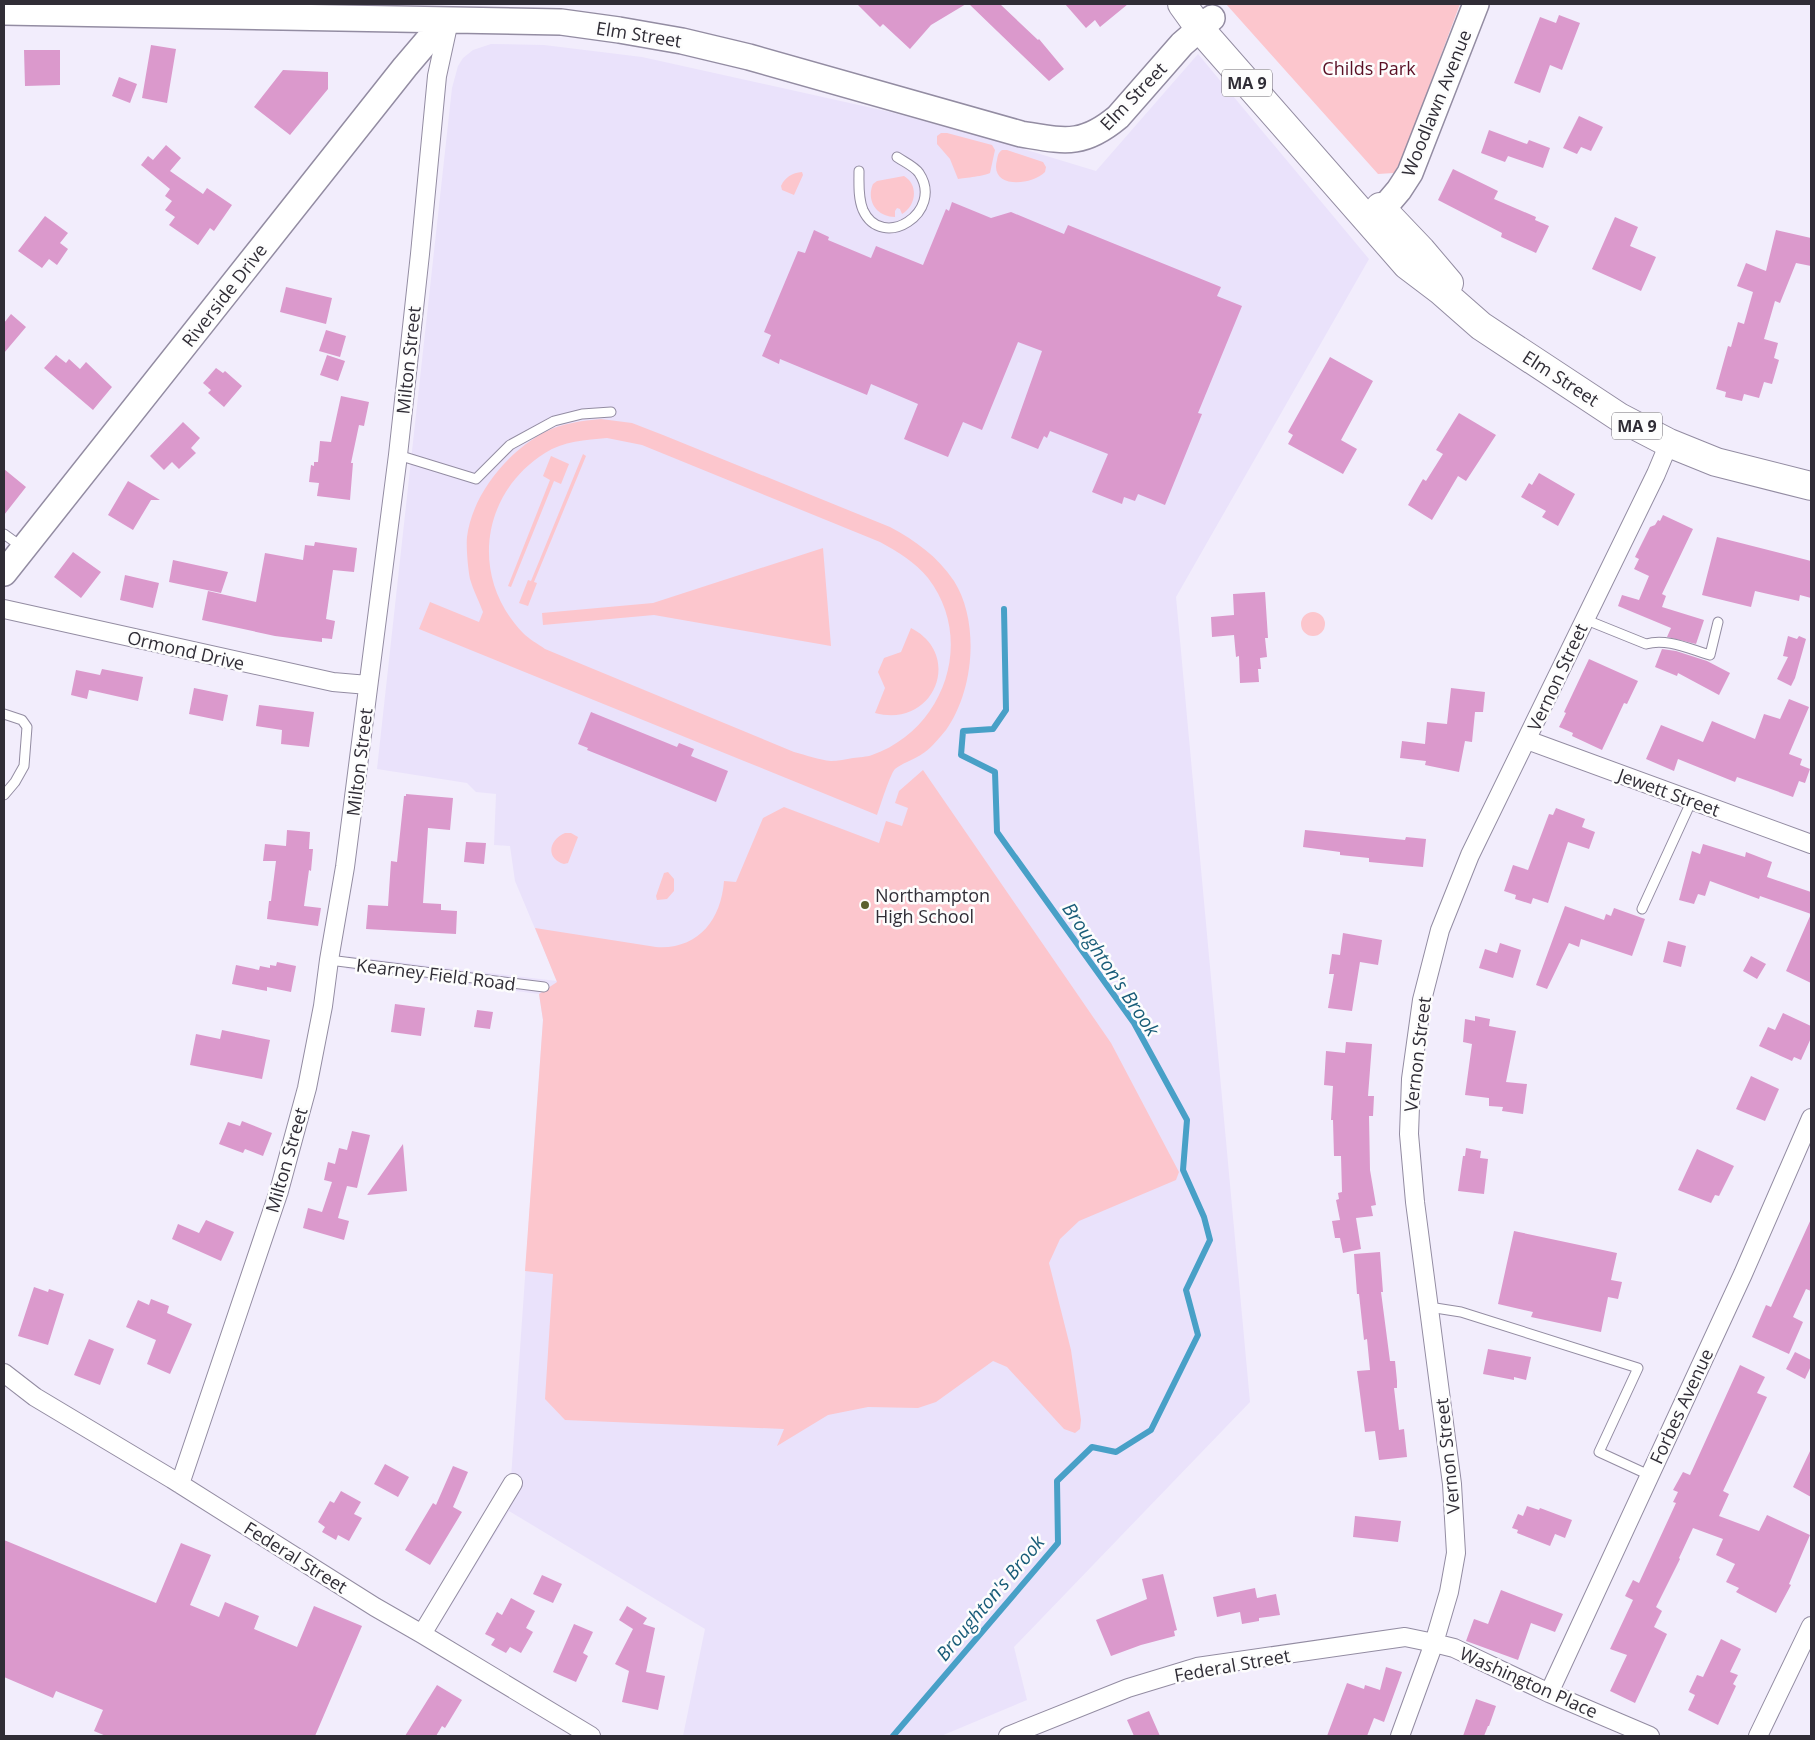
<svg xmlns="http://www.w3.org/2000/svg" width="1815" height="1740" viewBox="0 0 1815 1740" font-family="'Open Sans',sans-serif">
	<rect width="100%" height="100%" fill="#f2edfc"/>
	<path fill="#eae2fb" d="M491 44 544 45 642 57 890 112 981 136 1096 171 1198 54 1369 259 1176 597 1250 1402 1014 1647 1027 1700 941 1736H683L705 1629 509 1511 441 1622 428 1614 511 1478 543 1020 539 994 346 969 348 956 557 981 515 881 510 846 494 845 496 794 476 792 467 783 377 769 452 88 458 66 463 58 473 50Z"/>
	<path fill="#fcc6cd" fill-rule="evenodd" d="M1226 4H1460L1403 157 1394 173 1378 174Z
		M941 133H947L992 145 995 150 990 173C985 176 965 178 958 179L950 159 937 144V136Z
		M1002 150H1007L1043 162 1046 167 1045 172C1031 186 989 189 997 160 998 155 998 153 1002 150Z
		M802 172 803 175 794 195 782 190 781 186C785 177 792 173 802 172Z
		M904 176C919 185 916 206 902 214L900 209 897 208 895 211V217C876 217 866 200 873 184L877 181Z
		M601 419 632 423 663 435 890 527C916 541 937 556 954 581 980 622 974 691 946 730 940 737 932 747 925 752 916 759 904 762 895 769 890 774 880 807 877 815L419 629 430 602 479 622 483 612C479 601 473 590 470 579 468 569 466 547 467 537 472 495 508 451 545 432 562 423 582 421 601 419ZM607 438 642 445 880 542C898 552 915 562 928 578 976 640 944 730 872 755 867 757 859 757 853 758 846 759 838 761 831 761 819 760 806 755 794 752L545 649C538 644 529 639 523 633 470 578 480 494 545 453 563 441 586 440 607 438Z
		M583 454 586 456 534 582 537 583 528 606 519 603 528 580 531 581Z
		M551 456 569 464 561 484 554 481 511 587 508 586 550 480 543 476Z
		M823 548 831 646 654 615 543 625 542 613 653 603Z
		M1301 624a12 12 0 1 1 24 0a12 12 0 1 1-24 0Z
		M911 628C964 655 934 729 875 713L885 688 878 672 884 658 901 652Z
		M923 770 1111 1043 1179 1172 1176 1180 1079 1221 1060 1239 1049 1263 1071 1350 1081 1420 1080 1429 1075 1433 1064 1429 1007 1367 993 1361 936 1402 918 1408 868 1407 828 1415 777 1446 784 1429 565 1420 545 1399 553 1274 525 1271 543 1020 539 994 557 982 535 928 656 947C697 950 721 921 724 881L736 882 763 818 784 807 879 843 886 821 902 826 908 808 895 803 899 791Z
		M565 833H571L578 837 568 863 564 864C545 858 549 840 565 833Z
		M668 872 674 879V891L667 899 657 900 656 896 664 873Z"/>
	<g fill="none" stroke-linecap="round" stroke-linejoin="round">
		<path stroke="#48a0c7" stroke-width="6" d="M893 1736 1058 1543 1057 1481 1092 1447 1116 1452 1151 1430 1198 1335 1186 1290 1210 1240 1204 1217 1183 1170 1187 1120 1134 1023 997 832 995 772 961 755 963 731 993 729 1006 710 1004 609"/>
	</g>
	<path fill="#db99cc" d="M857 4H966L931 25 910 49 883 24 880 27Z
		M969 4H1000L1038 40 1039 39 1064 69 1049 81Z
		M1065 4H1128L1100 27 1095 20 1086 28Z
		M1559 15 1580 23 1562 70 1550 65 1540 93 1514 83 1540 17 1556 23Z
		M151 45 176 49 167 103 142 98Z
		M24 50H60V85L25 86Z
		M283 70 328 72V89L290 135 254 107Z
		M119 77 137 84 130 103 112 96Z
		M1579 116 1603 127 1591 151 1581 147 1577 154 1563 148Z
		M1489 130 1527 144 1529 140 1550 148 1543 168 1508 156 1505 162 1481 153Z
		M166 145 181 158 170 171 203 194 207 188 232 205 214 231 210 228 198 245 169 225 175 217 165 210 172 201 165 196 170 189 141 165 148 156 153 160Z
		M1453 169 1498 191 1494 199 1536 217 1535 220 1549 226 1536 253 1501 237 1502 233 1438 200Z
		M952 202 991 218 1011 212 1064 234 1068 225 1221 287 1217 296 1242 306 1198 413 1202 414 1165 505 1138 494 1135 501 1124 497 1122 504 1092 492 1108 454 1050 431 1047 438 1044 436 1038 449 1011 438 1042 351 1018 342 982 430 963 422 948 457 904 439 918 404 871 384 867 395 780 359 779 364 762 356 771 335 764 332 798 251 805 253 814 230 829 237 828 240 871 258 876 246 923 265 946 209 949 211Z
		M45 216 68 233 60 243 68 249 57 265 49 259 42 268 18 251Z
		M1615 217 1638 227 1630 246 1656 257 1641 291 1592 269Z
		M1776 230 1811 238V266L1796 263 1780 303 1775 301 1764 339 1778 343 1774 358 1779 360 1772 384 1764 382 1759 398 1744 394 1742 401 1725 397 1726 392 1716 389 1728 346 1731 347 1738 322 1744 324 1753 292 1737 286 1746 263 1766 271Z
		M286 287 332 298 326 324 280 312Z
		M11 314 26 327 4 353V323Z
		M326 330 346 336 340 357 319 351Z
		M56 355 66 363 69 359 80 369 86 362 112 387 93 410 44 368Z
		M327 355 345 361 338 381 320 375Z
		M1330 357 1373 381 1341 440 1357 449 1343 474 1288 444 1293 435 1288 432Z
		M216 368 223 373 225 371 242 386 224 407 208 393 211 390 203 383Z
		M341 396 369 402 364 426 359 425 351 463H353L350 500 317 496 319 483 309 482 311 465 314 466V462H318L320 441 331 442Z
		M1459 413 1496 435 1466 481 1458 476 1432 520 1408 505 1423 479 1426 481 1443 454 1436 450Z
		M183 422 200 438 191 448 196 453 179 469 172 462 164 470 150 456Z
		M4 469 26 487 4 515Z
		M1539 473 1575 494 1558 526 1542 517 1546 511 1521 497 1529 483 1532 485Z
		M128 481 160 500H151L133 530 108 515Z
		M1663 515 1693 529 1662 594 1666 596 1662 607 1704 620 1696 644 1667 637 1671 628 1618 606 1622 595 1639 600 1649 576 1634 569 1639 559 1635 557 1650 527 1655 525 1658 520 1660 521Z
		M1717 537 1811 561V598L1800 595 1799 601 1755 591 1751 607 1702 595Z
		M315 542 357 548 354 572 333 570 326 619 335 621 332 639 322 638V642L275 636 202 620 208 591 256 602 265 553 303 560 305 545 314 546Z
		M73 552 101 572 81 598 54 577Z
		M173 560 228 572 221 593 169 582Z
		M125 575 159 583 153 608 120 600Z
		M1265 592 1268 638H1265L1267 657 1260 658 1261 669H1258L1259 682 1240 683 1239 656 1236 657 1234 635 1212 637 1211 617 1234 615 1233 594Z
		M1788 636 1797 639 1799 636 1806 639 1795 678 1791 686 1777 679 1788 657 1783 656Z
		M1662 649 1676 651 1707 661 1730 673 1719 695 1678 673 1677 676 1655 667Z
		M1589 659 1638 681 1627 704 1624 703 1602 750 1572 736 1573 733 1559 727 1566 713 1564 712Z
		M102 669 143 677 138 701 89 690 87 699 71 695 76 670 100 675Z
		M194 688 228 695 223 721 189 714Z
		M1451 688 1485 692 1483 712H1475L1472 742 1465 741 1459 772 1425 765 1426 761 1400 758 1402 741 1425 744 1427 722 1447 724Z
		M1789 699 1809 707 1789 754 1802 759 1800 765 1810 769 1805 783 1799 781 1793 797 1737 777 1735 782 1678 759 1674 771 1646 759 1661 725 1703 742 1712 721 1755 739 1764 714 1780 719Z
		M259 705 314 712 309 747 281 744 282 730 256 726Z
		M591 712 677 747 679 743 694 749 691 756 728 771 716 802 587 750 588 748 578 744Z
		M406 794 453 798 450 830 428 828 423 903 441 904V910L457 911 456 934 366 929 368 905 388 906 391 861 397 862 404 796H406Z
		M1556 808 1585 819 1582 827 1595 832 1589 849 1568 842 1548 903 1533 898 1531 904 1515 899 1516 895 1504 891 1513 865 1528 870 1549 814 1553 815Z
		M287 830 310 832 309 849H313L311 871 309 870 304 906 321 908 318 926 267 919 269 901H271L276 861H263L265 844 286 846Z
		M1305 830 1405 840 1406 837 1426 839 1423 867 1369 862V858L1340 855V852L1303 847Z
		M466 842 486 843 484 864 464 862Z
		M1703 844 1745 857 1746 852 1772 862 1767 877 1811 892V914L1760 896 1759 899 1710 881 1705 896 1698 894 1694 904 1679 900 1692 851 1700 854Z
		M1565 906 1604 920 1606 914 1611 916 1614 908 1645 919 1632 956 1581 939 1579 947 1569 943 1547 989 1536 985Z
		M1811 914V983L1786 971Z
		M1343 933 1382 940 1378 965 1360 962 1352 1011 1328 1008 1334 974H1329L1332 954 1340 955Z
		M1668 941 1686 946 1681 967 1663 962Z
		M1500 943 1521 950 1513 978 1479 968 1485 949 1497 953Z
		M1751 956 1766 964 1757 979 1743 971Z
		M277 962 296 966 291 992 267 987V991L232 984 236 965 259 970 260 966 270 968V965L276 966Z
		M395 1004 425 1008 421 1036 391 1032Z
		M477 1010 493 1012 490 1029 474 1027Z
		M1783 1013 1811 1026V1038L1801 1060 1794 1057 1792 1061 1759 1046 1768 1027 1775 1030Z
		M1475 1016 1490 1019 1489 1026 1516 1031 1506 1082 1527 1084 1523 1114 1502 1111 1503 1107 1489 1106V1098L1465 1095 1472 1044 1463 1042 1465 1019 1475 1021Z
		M222 1030 270 1040 262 1079 190 1065 196 1034 220 1039Z
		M1346 1042 1372 1044 1368 1096H1374L1373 1116H1369L1370 1170 1376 1205 1371 1206 1373 1216 1356 1218 1361 1249 1343 1253 1340 1238H1335L1332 1221 1340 1220 1336 1200 1339 1199 1338 1193 1342 1192 1341 1156H1334L1333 1120H1331L1333 1086 1324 1085 1326 1051 1345 1053Z
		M1751 1076 1779 1089 1765 1121 1736 1109Z
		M242 1121 272 1133 263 1156 245 1149 243 1153 219 1144 228 1122 240 1126Z
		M352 1131 370 1135 357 1188 347 1186 338 1218 349 1221 344 1240 303 1228 308 1208 322 1212 332 1182 324 1180 328 1162 335 1164 339 1148 347 1150Z
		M403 1144 407 1191 367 1195Z
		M1466 1148 1481 1151 1480 1158 1488 1159 1484 1194 1458 1191 1463 1156H1465Z
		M1697 1149 1734 1166 1719 1196 1715 1195 1711 1203 1678 1190Z
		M1811 1219V1291L1806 1289 1793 1317 1803 1322 1789 1354 1752 1337 1766 1305 1771 1307Z
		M206 1220 234 1232 221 1261 172 1239 178 1224 199 1233Z
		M1514 1231 1617 1253 1611 1280 1622 1282 1618 1299 1608 1297 1601 1332 1531 1317 1533 1312 1498 1304Z
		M1380 1252 1383 1292H1381L1390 1361H1395L1397 1381V1388H1394L1399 1430 1404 1429 1407 1457 1379 1460 1375 1431 1365 1432 1357 1371 1370 1370 1367 1339 1364 1340 1359 1294H1357L1354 1254Z
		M34 1287 48 1292 49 1289 64 1294 48 1345 18 1336Z
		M151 1299 169 1306 167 1313 192 1324 170 1374 147 1364 156 1340 126 1327 138 1300 149 1305Z
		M89 1339 114 1349 100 1385 74 1375Z
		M1488 1349 1531 1357 1526 1380 1514 1377V1380L1483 1374Z
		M1795 1352 1811 1360V1366L1805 1379 1786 1369Z
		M1740 1365 1765 1377 1757 1393 1767 1397 1723 1491 1729 1494 1719 1516 1759 1531 1767 1515 1810 1535 1789 1584 1791 1585 1776 1613 1736 1592 1739 1588 1726 1582 1735 1564 1716 1555 1723 1539 1693 1528 1679 1558 1680 1559 1656 1607 1662 1611 1654 1627 1667 1634 1635 1703 1610 1691 1627 1655 1610 1649 1633 1600 1625 1596 1633 1580 1639 1583 1676 1503 1673 1502 1678 1492 1673 1490 1683 1472 1690 1475Z
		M1811 1449V1497L1793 1487Z
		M385 1464 409 1477 398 1497 374 1484Z
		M453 1466 468 1472 453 1507 462 1512 430 1565 405 1550 433 1503 436 1505Z
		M341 1491 361 1502 354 1514 362 1518 349 1541 338 1535 336 1540 322 1532 325 1527 318 1522 330 1501 334 1503Z
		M1527 1506 1539 1510 1540 1508 1572 1520 1565 1538 1555 1534 1550 1546 1517 1533 1518 1530 1512 1528 1518 1514 1523 1516Z
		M1355 1516 1401 1521 1398 1542 1353 1537Z
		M4 1540 156 1603 181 1543 211 1555 190 1605 219 1617 225 1602 259 1616 254 1629 297 1647 314 1606 362 1626 315 1736H106L94 1731 103 1710 56 1691 53 1698 4 1677Z
		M1163 1574 1177 1630 1174 1631 1175 1636 1141 1645 1111 1656 1096 1620 1147 1599 1142 1579Z
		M542 1575 562 1584 553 1603 533 1594Z
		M1255 1588 1257 1598 1276 1594 1280 1615 1259 1618V1621L1242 1624 1240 1612 1217 1617 1213 1597Z
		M1501 1590 1563 1614 1555 1632 1531 1623 1518 1660 1466 1641 1474 1619 1488 1624Z
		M511 1598 535 1611 526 1628 533 1632 521 1653 510 1647 506 1653 491 1645 495 1639 485 1634 497 1612 502 1615Z
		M627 1606 647 1618 643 1624 655 1628 646 1672 665 1676 658 1710 622 1702 629 1671 615 1664 633 1629 619 1620Z
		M574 1624 593 1632 583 1653 588 1656 576 1682 553 1672Z
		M1721 1639 1741 1649 1730 1672 1738 1675 1733 1684 1736 1686 1718 1725 1688 1710 1695 1695 1689 1692 1697 1675 1703 1677Z
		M1386 1667 1402 1672 1384 1722 1374 1718 1367 1736H1327L1347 1683 1364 1689 1365 1685 1380 1690Z
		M437 1685 462 1700 445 1728 442 1726 436 1736H405Z
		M1476 1699 1496 1706 1489 1726H1488L1484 1736H1463Z
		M1149 1711 1160 1736H1134L1127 1720Z"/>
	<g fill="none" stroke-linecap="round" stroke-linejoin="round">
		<g stroke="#938ca2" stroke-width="11">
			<path id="lane" d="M859 171C859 184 858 198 863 210 882 252 945 212 919 173 914 166 904 162 897 157
				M398 455 476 479 510 445 554 421 582 414 611 412
				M4 534 22 547
				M1584 619 1646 644C1667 638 1689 649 1710 655L1718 622
				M4 714 22 720 27 727 24 766 15 782 4 795
				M1642 909 1692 800
				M329 960 544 987
				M1429 1307 1461 1312 1638 1368 1599 1452 1649 1475"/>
		</g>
		<g stroke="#938ca2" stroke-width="20">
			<path id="street" d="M4 609 333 682 368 685
				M1527 740 1811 844
				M4 1373 35 1397 172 1479 375 1607 422 1634 591 1736
				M180 1484 279 1191 307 1088 323 1006 329 960 345 867 398 455 420 254 437 76 449 21
				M422 1634 513 1483
				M1549 1693 1743 1274 1811 1118
				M1008 1736 1128 1688 1197 1667 1405 1637 1434 1643 1454 1648 1549 1693 1650 1736
				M1400 1736 1434 1643 1449 1592 1456 1553 1452 1484 1415 1202 1409 1134 1411 1079 1422 1000 1440 930 1470 855 1656 474 1669 443
				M1758 1736 1811 1626"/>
		</g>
		<g stroke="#938ca2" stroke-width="28">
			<path id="secondary" d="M4 12 561 22 619 30 682 41 749 57 1021 134C1064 141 1082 147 1118 117L1182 44 1212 18
				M1371 223 1399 190 1410 173 1476 4
				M4 573 405 67 428 40 449 21"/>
		</g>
		<g stroke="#938ca2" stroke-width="30">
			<path id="highway" d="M1182 4 1200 29 1407 265 1440 290 1481 326 1619 417 1669 443 1716 462 1811 486
				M1380 207 1421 250 1449 283"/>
		</g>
		<use href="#lane" stroke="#fff" stroke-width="9"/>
		<use href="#street" stroke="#fff" stroke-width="18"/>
		<use href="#secondary" stroke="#fff" stroke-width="25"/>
		<use href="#highway" stroke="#fff" stroke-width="28"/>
	</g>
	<circle fill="#5b602e" stroke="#fdfdfd" stroke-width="2" cx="865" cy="905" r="5"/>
	<g text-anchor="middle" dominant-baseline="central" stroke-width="5" stroke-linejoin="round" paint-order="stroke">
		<g fill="#fdfdfd" stroke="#6e6b72" stroke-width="1">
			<rect x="1222" y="69.5" width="50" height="27" rx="4"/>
			<rect x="1612" y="412.5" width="50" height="27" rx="4"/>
		</g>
		<g font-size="16" font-weight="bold" fill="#302d36">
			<text x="1247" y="83">MA 9</text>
			<text x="1637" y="426">MA 9</text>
		</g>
		<g font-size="18" fill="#302d36" stroke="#fdfdfd">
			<text transform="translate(639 34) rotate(9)">Elm Street</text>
			<text transform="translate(1133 96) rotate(-46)">Elm Street</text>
			<text transform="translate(1436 103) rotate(-68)">Woodlawn Avenue</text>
			<text transform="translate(224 295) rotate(-52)">Riverside Drive</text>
			<text transform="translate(408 360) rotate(-84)">Milton Street</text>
			<text transform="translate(1561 378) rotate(33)">Elm Street</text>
			<text transform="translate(186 650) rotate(13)">Ormond Drive</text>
			<text transform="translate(1557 677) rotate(-65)">Vernon Street</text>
			<text transform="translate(359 762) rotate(-83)">Milton Street</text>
			<text transform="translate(1669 792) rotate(20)">Jewett Street</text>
			<text transform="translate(436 974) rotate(7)">Kearney Field Road</text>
			<text transform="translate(1417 1054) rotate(-83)">Vernon Street</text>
			<text transform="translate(286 1160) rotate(-74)">Milton Street</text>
			<text transform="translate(1681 1406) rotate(-65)">Forbes Avenue</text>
			<text transform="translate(1447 1456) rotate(-96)">Vernon Street</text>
			<text transform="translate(296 1557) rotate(32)">Federal Street</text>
			<text transform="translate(1232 1665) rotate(-10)">Federal Street</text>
			<text transform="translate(1529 1682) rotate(24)">Washington Place</text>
		</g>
		<g font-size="18" fill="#5a1025" stroke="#fdfdfd">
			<text x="1369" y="68">Childs Park</text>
		</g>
		<g font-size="18" fill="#302d36" stroke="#fdfdfd" text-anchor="start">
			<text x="875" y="895">Northampton<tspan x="875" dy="21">High School</tspan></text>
		</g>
		<g font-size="19" font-style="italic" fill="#185c78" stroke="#fdfdfd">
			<text transform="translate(1111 969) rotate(56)">Broughton's Brook</text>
			<text transform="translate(990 1598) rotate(-50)">Broughton's Brook</text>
		</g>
	</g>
	<rect width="1815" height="1740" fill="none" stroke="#302d36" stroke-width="10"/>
</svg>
